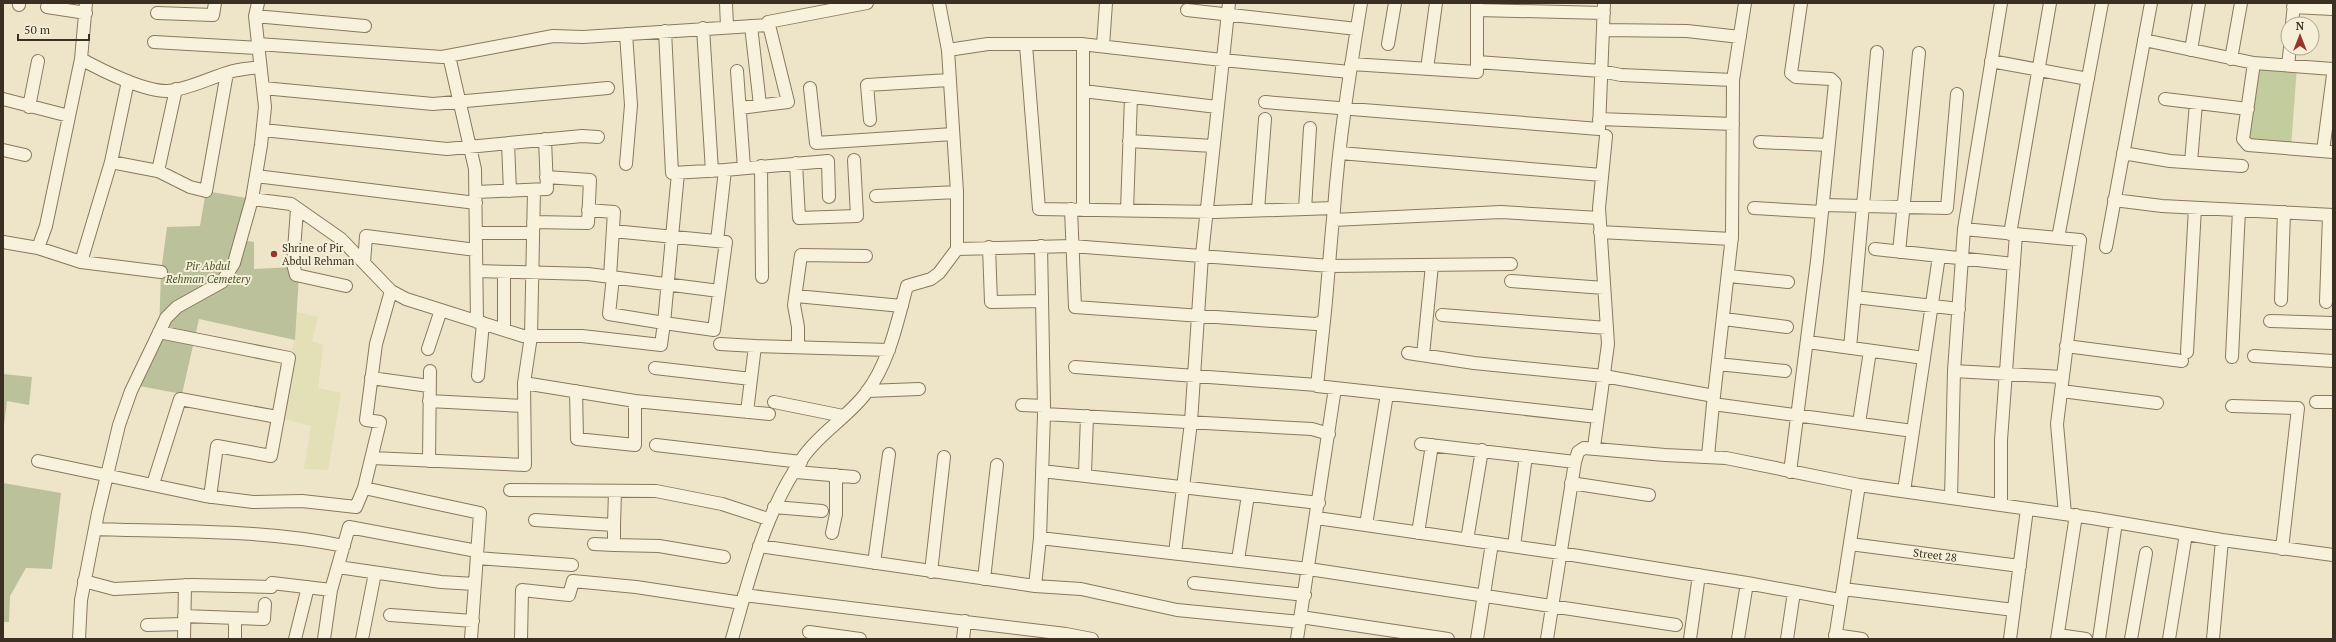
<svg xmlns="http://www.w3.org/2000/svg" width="2336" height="642" viewBox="0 0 2336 642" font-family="'PT Serif',serif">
	<rect width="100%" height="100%" fill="#eee5c8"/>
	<path fill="#e3dfb6" d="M297 312 318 317 312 341 323 345 318 388 341 393 328 470 304 469 311 426 277 417 289 358 295 340Z"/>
	<path fill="#c3cc9c" d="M2255 63 2297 66 2291 148 2248 145Z"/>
	<path fill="#bac19b" d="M206 191 252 199 241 240 254 242V269L294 267 299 276 295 340 199 319 182 394 134 385 159 332 161 272 167 227 200 226Z
		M3 374 32 377 29 405 7 401 3 433Z
		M3 483 61 493 52 569 26 568 10 596 9 622H3Z"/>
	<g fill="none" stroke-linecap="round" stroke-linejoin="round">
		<g stroke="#89785e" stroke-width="14">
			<path id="minor" d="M726 3 727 27
				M19 5V3
				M47 7 86 13
				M2293 7 2333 9
				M1187 10 1357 29
				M1477 10 1604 13
				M157 13 213 15 215 3
				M255 16 365 26
				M2292 24 2294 3
				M751 26 760 105
				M703 28 712 171
				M1603 30 1687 31 1740 37
				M665 31 672 173 725 170
				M2144 40 2254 63 2333 69
				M154 42 258 48
				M258 44 442 57 553 36 583 37 769 25 768 22 867 3
				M1388 44 1395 3
				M1026 45 1039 209 1214 212 1334 208
				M1103 46 1106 3
				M948 50 988 44H1081L1222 60 1350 72
				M2191 50 2199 3
				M449 56 475 169 477 322
				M81 59C101 70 145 92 168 91 190 89 211 77 233 71 242 69 251 68 260 67
				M2231 59 2241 3
				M1991 61 2088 79
				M1477 62 1601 71 1621 75 1733 80
				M2254 63 2243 139 2248 145 2333 152
				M1351 64 1477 72V3
				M2288 65 2290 48
				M1427 69 1436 3
				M737 71 744 168
				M263 88 433 104 608 88
				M810 88 816 143 953 134
				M1083 91 1217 107
				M3 99 69 116
				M2165 99 2248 109
				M1265 102 1599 129 1604 3
				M29 107 38 61
				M740 108 788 102 769 25
				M1599 119 1733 124
				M870 120 867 85 949 80
				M263 130 447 149 582 136 598 137
				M1129 141 1213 146
				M1760 142 1828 145
				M508 143 510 191
				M3 150 25 155
				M2323 151 2333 75
				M1340 153 1602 175
				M2123 153 2170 161 2242 166
				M111 162 158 171 190 187 206 191 227 73
				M2191 162 2196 103
				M796 163 799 218 857 216 854 160
				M626 164 631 105 626 34
				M761 166 762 277
				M158 171 176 89
				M256 176 476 203
				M476 192 547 189 545 139
				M876 196 957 192
				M252 199 291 204 341 239 391 291 406 299 523 336H582L661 345 664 323 714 330 726 242 613 231
				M2114 200 2162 206 2333 215
				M1823 205 1947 208 1957 94
				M1754 208 1822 212
				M297 209 293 264 296 275 346 286
				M1071 209 1075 307 1316 324 1324 321C1328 284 1330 246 1334 209 1339 140 1350 71 1361 3
				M1305 209 1310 128
				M588 210 614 212 610 277
				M1083 210V44
				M1127 210 1131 97
				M1258 210 1265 119
				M1333 220 1501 212 1599 218
				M533 222 588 223 590 180 546 177
				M1964 229 2058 238
				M1600 232 1732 239
				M476 233H533
				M2010 234 2050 3
				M717 241 725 170 828 161 829 197
				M3 242 38 248 81 262 161 272
				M1041 246 1044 406
				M989 247 991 302 1042 301
				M2106 247 2151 3
				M38 248 46 226 81 59 86 3
				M957 249 1072 246 1330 266 1511 264
				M1875 249 2014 264
				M1899 252 1919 53
				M81 262 111 162 128 81
				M364 263 366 236 476 250
				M477 271 588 274 719 291
				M1729 276 1788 282
				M613 277 609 314 664 323 678 173
				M1511 281 1604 288
				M796 296 902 306
				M1855 297 1959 309
				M2281 300 2284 212
				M2326 302 2329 215
				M1442 315 1607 328
				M1724 319 1787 327
				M1324 321 1317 386 1598 417
				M2270 321 2333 323
				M504 330V272
				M159 332 289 358 271 456 217 446 210 497
				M1808 342 1924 358 1904 491
				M720 344 755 346 747 412
				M755 346 889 350
				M2066 346 2182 361
				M798 347V327L794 305 801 255 866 256
				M1850 348 1877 52
				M428 349 441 310
				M2187 352 2195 208
				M1408 353 1474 363 1604 376 1714 396 1713 404 1913 431
				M1423 355 1432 265
				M2254 356 2333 361
				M2232 357 2239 210
				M1924 358 1939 256
				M1718 364 1785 371
				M1075 367 1317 385
				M655 368 751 379
				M1954 371 2062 377
				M478 376 483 323
				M371 378 429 386
				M524 383 635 401 769 414
				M576 391 577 439 635 445V401
				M867 391 919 389
				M2061 391 2157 403
				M1714 396 1732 236 1733 80 1745 3
				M429 401 524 406
				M774 402 843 416
				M2316 402H2333
				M1022 405 1044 406V414L1312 429 1329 434
				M2232 406 2298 408 2282 549
				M1044 414 1040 538 1035 586 1081 589 1177 610 1300 622
				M1859 423 1870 351
				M1421 444 1575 462
				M656 445 801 462
				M1594 447 1608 344 1599 208 1606 136
				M1708 456 1713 404
				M372 458 525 465 524 383 531 336 534 190
				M38 461 205 496 253 502 302 501 356 507 364 488 380 422 366 420 376 344 391 291
				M429 461 430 371
				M1042 471 1319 503
				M796 472 854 477
				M1790 472 1817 261 1835 83 1831 79 1796 77 1791 73 1801 3
				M1085 473 1087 416
				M1571 483 1649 495
				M153 484 180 399 277 417
				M364 488 480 513 471 639
				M510 490 656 491 722 504 768 519
				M1951 498 1954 371 1964 229 2001 3
				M2001 505V440L2016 234
				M774 507 822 511
				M2065 514 2057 424 2080 240 2058 238 2102 3
				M1317 518 1560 553 1747 583 1834 599
				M535 520 614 525 615 491
				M1366 525 1387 394
				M95 529C177 532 263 529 344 546
				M832 533 836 514V475
				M1418 533 1432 445
				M1040 538 1309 569 1676 625
				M1467 540 1482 450
				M594 544 614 545V525
				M1850 544 2020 566
				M614 545 659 546 724 557
				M759 546 1035 586
				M1514 546 1526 456
				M1175 553 1191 422 1202 255 1229 3
				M477 558 572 565
				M1238 560 1248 495
				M874 563 889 454
				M338 567 441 582 475 584
				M931 572 944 457
				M984 579 997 465
				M84 581 114 589 192 585 271 587 272 583 331 590
				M1194 583 1305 595
				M1843 589 2014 610
				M744 595 1066 634 1092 639
				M390 615 473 621
				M184 616 264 619 265 604
				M1301 617 1448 639
				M235 618V639
				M147 625 184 624
				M809 632 860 639
				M1835 635 1862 639
				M2058 635 2086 639
				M79 639 81 600 98 513 119 425 131 391 166 318 177 307 222 282 234 263 252 199 261 145 265 107 255 16 258 3
				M184 639 185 585
				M295 639 308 587
				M324 639 331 590 349 527 477 551
				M362 639 375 573
				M521 639 522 590 569 595 573 581 636 587 742 603
				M732 639C751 573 764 513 804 456 821 432 848 417 866 393 889 363 897 323 907 286L931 279 939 273 957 249V192L948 50 939 3
				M963 639 965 621
				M1297 639 1335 388
				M1477 639 1492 543
				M1547 639 1575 462 1578 452 1584 448 1665 455 1726 458 1859 485 2092 518 2222 540 2333 555
				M1690 639 1699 575
				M1738 639 1747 583
				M1787 639 1794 592
				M1835 639 1859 485
				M2010 639 2027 509
				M2057 639 2076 515
				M2099 639 2116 522
				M2131 639 2146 553
				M2169 639 2186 534
				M2213 639 2222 540"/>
		</g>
		<use href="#minor" stroke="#f8f2dc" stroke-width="12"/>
	</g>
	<circle fill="#97352f" stroke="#f5efd8" stroke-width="1.5" cx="274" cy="254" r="4"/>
	<g text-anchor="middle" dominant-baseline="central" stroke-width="4" stroke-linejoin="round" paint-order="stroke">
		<g font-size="11" fill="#3a2f21" stroke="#f5efd8" text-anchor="start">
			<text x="282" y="248">Shrine of Pir<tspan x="282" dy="13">Abdul Rehman</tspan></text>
		</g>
		<g font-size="11" font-style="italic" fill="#475628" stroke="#f5efd8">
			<text x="208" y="266">Pir Abdul<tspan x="208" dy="13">Rehman Cemetery</tspan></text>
		</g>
		<g font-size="11" fill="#3a2f21" stroke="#f5efd8">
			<text transform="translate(1935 555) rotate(7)">Street 28</text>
		</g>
	</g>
	<rect width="2336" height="642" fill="none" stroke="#3a2f21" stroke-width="8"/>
	<g transform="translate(2300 36)"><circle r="19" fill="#f5efd8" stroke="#aaa28f"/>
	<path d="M0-3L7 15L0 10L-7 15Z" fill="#97352f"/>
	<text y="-6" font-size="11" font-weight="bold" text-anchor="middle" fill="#3a2f21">N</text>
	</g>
	<path d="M18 34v6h71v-6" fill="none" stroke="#3a2f21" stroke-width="2"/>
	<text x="24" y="34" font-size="12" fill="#3a2f21" stroke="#f5efd8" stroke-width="3" paint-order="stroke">50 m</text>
</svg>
